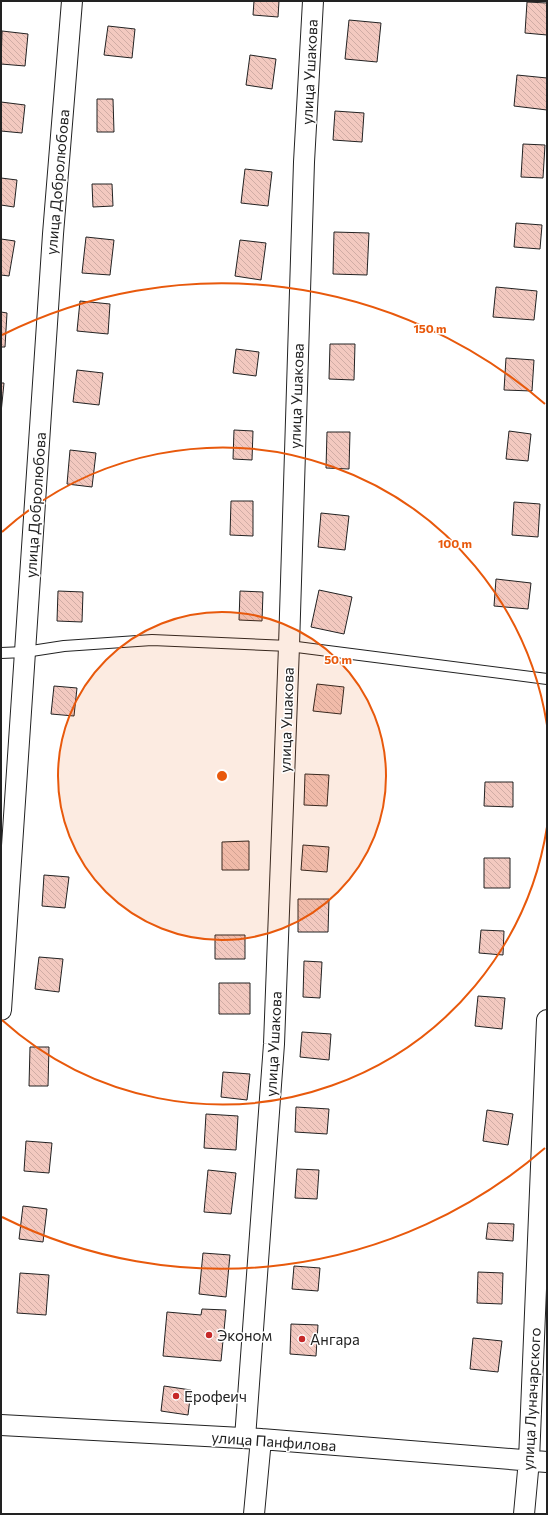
<svg xmlns="http://www.w3.org/2000/svg" width="548" height="1515" viewBox="0 0 548 1515" font-family="Commissioner,sans-serif">
	<defs>
		<pattern id="building-back-hatch" width="6" height="6" patternUnits="userSpaceOnUse"><rect width="6" height="6" fill="#f3c9c0"/><path d="M-1 5l2 2M0 0l6 6M5-1l2 2" fill="none" stroke="#d0aca5"/></pattern>
	</defs>
	<rect width="100%" height="100%" fill="#fff"/>
	<path fill="url(#building-back-hatch)" stroke="#222" d="M254 1H279L278 17 253 15Z
		M527 2 547 3V35L525 33Z
		M349 20 381 23 377 62 345 59Z
		M108 26 135 29 132 58 104 55Z
		M2 31 28 34 25 66 1 64Z
		M250 55 276 59 272 89 246 85Z
		M517 75 547 78V110L514 106Z
		M97 99H113L114 132H97Z
		M1 102 25 105 22 133 1 131Z
		M335 111 364 113 362 142 333 140Z
		M523 144 545 145 543 178 521 177Z
		M245 169 272 172 268 206 241 203Z
		M1 178 17 180 14 207 1 205Z
		M92 184H112L113 206 93 207Z
		M516 223 542 225 540 249 514 247Z
		M334 232 369 233 367 275 333 274Z
		M86 237 114 240 110 275 82 273Z
		M1 239 15 241 9 276 1 275Z
		M240 240 266 243 261 280 235 276Z
		M496 287 537 291 534 320 493 317Z
		M80 301 110 304 108 334 77 331Z
		M1 312 7 313 5 347H1Z
		M330 344H355L354 380 329 379Z
		M236 349 259 352 256 376 233 373Z
		M506 358 534 360 532 391 504 390Z
		M77 370 103 373 99 405 73 402Z
		M1 383H4L1 413Z
		M234 430 253 431 252 460 233 459Z
		M509 431 531 434 528 461 506 459Z
		M327 432H350L349 469 326 468Z
		M70 450 96 453 92 487 67 484Z
		M231 501H253V536L230 535Z
		M514 502 540 504 538 537 512 535Z
		M321 513 349 516 345 550 318 547Z
		M496 579 531 583 528 609 494 606Z
		M319 590 352 597 344 634 311 627Z
		M58 591 83 592 82 622 57 621Z
		M240 591 263 592 262 621 239 620Z
		M317 684 344 687 341 714 313 711Z
		M54 686 77 688 74 716 51 714Z
		M305 774 329 775 327 806 304 805Z
		M485 782H513V807L484 806Z
		M249 841V870H222V842Z
		M303 845 329 847 327 872 301 870Z
		M484 858H510V888H484Z
		M44 875 69 877 65 908 42 906Z
		M298 899H329L328 932H298Z
		M481 930 504 931 503 955 479 953Z
		M215 935H245V959H215Z
		M39 957 63 959 59 992 35 989Z
		M304 961 322 962 320 998 303 997Z
		M219 983H250V1014H219Z
		M478 996 505 998 502 1029 475 1026Z
		M302 1032 331 1034 329 1060 300 1057Z
		M30 1047H49L48 1086H29Z
		M223 1072 250 1074 247 1100 221 1097Z
		M296 1107 329 1109 327 1134 295 1132Z
		M487 1110 513 1114 508 1145 483 1141Z
		M206 1114 238 1116 236 1150 204 1148Z
		M26 1141 52 1143 49 1173 24 1171Z
		M297 1169 319 1170 317 1199 295 1198Z
		M208 1170 236 1173 231 1214 204 1212Z
		M23 1206 47 1209 43 1242 19 1239Z
		M488 1223 514 1224 513 1241 486 1239Z
		M203 1253 230 1255 226 1297 199 1294Z
		M294 1266 320 1268 318 1291 292 1289Z
		M478 1272 503 1273 502 1304 477 1303Z
		M20 1273 49 1275 46 1315 17 1313Z
		M202 1309 226 1310 221 1361 163 1356 167 1312 201 1315Z
		M291 1324 318 1325 316 1356 290 1354Z
		M473 1338 502 1341 498 1372 470 1369Z
		M164 1386 191 1390 188 1415 161 1411Z"/>
	<g fill="none" stroke-linecap="round" stroke-linejoin="round">
		<g stroke="#222" stroke-width="12">
			<path id="lane" d="M1 653 25 652 64 646 152 640 289 646 547 679"/>
		</g>
		<g stroke="#222" stroke-width="22">
			<path id="street" d="M1 1010 53 234 72 1
				M1 1425 261 1439 547 1462
				M245 1438 274 1044 289 646 304 162 313 1
				M254 1514 261 1439
				M524 1514 529 1460 547 1020"/>
		</g>
		<use href="#lane" stroke="#fff" stroke-width="10"/>
		<use href="#street" stroke="#fff" stroke-width="20"/>
	</g>
	<circle cx="222" cy="776" r="164" fill="#e8590c" fill-opacity=".12"/>
	<g fill="none" stroke="#e8590c" stroke-width="2">
		<circle cx="222" cy="776" r="164"/>
		<path d="M547 827A329 329 0 0 1 2 1020M2 532A329 329 0 0 1 547 725"/>
		<path d="M545 1148A493 493 0 0 1 2 1217M2 335A493 493 0 0 1 545 404"/>
	</g>
	<g fill="#c62828" stroke="#fff" stroke-width="1.5">
		<circle cx="209" cy="1335" r="4"/>
		<circle cx="302" cy="1339" r="4"/>
		<circle cx="176" cy="1396" r="4"/>
	</g>
	<g text-anchor="middle" dominant-baseline="central" stroke-width="3" stroke-linejoin="round" paint-order="stroke">
		<g font-size="15" fill="#222" stroke="#fff">
			<text transform="translate(309 72) rotate(-87)">улица Ушакова</text>
			<text transform="translate(57 182) rotate(-85)">улица Добролюбова</text>
			<text transform="translate(296 396) rotate(-88)">улица Ушакова</text>
			<text transform="translate(35 505) rotate(-86)">улица Добролюбова</text>
			<text transform="translate(286 720) rotate(-88)">улица Ушакова</text>
			<text transform="translate(273 1044) rotate(-87)">улица Ушакова</text>
			<text transform="translate(531 1399) rotate(-87)">улица Луначарского</text>
			<text transform="translate(274 1441) rotate(4)">улица Панфилова</text>
		</g>
		<g font-size="15" fill="#222" stroke="#fff" text-anchor="start">
			<text x="217" y="1335">Эконом</text>
			<text x="310" y="1339">Ангара</text>
			<text x="184" y="1396">Ерофеич</text>
		</g>
	</g>
	<circle cx="222" cy="776" r="6" fill="#e8590c" stroke="#fff" stroke-width="2"/>
	<g font-size="12" text-anchor="middle" font-weight="bold" fill="#e8590c" stroke="#fff" stroke-width="3" stroke-linejoin="round" paint-order="stroke">
		<text x="430" y="333">150 m</text>
		<text x="455" y="548">100 m</text>
		<text x="338" y="664">50 m</text>
	</g>
	<rect width="548" height="1515" fill="none" stroke="#222222" stroke-width="4"/>
</svg>
